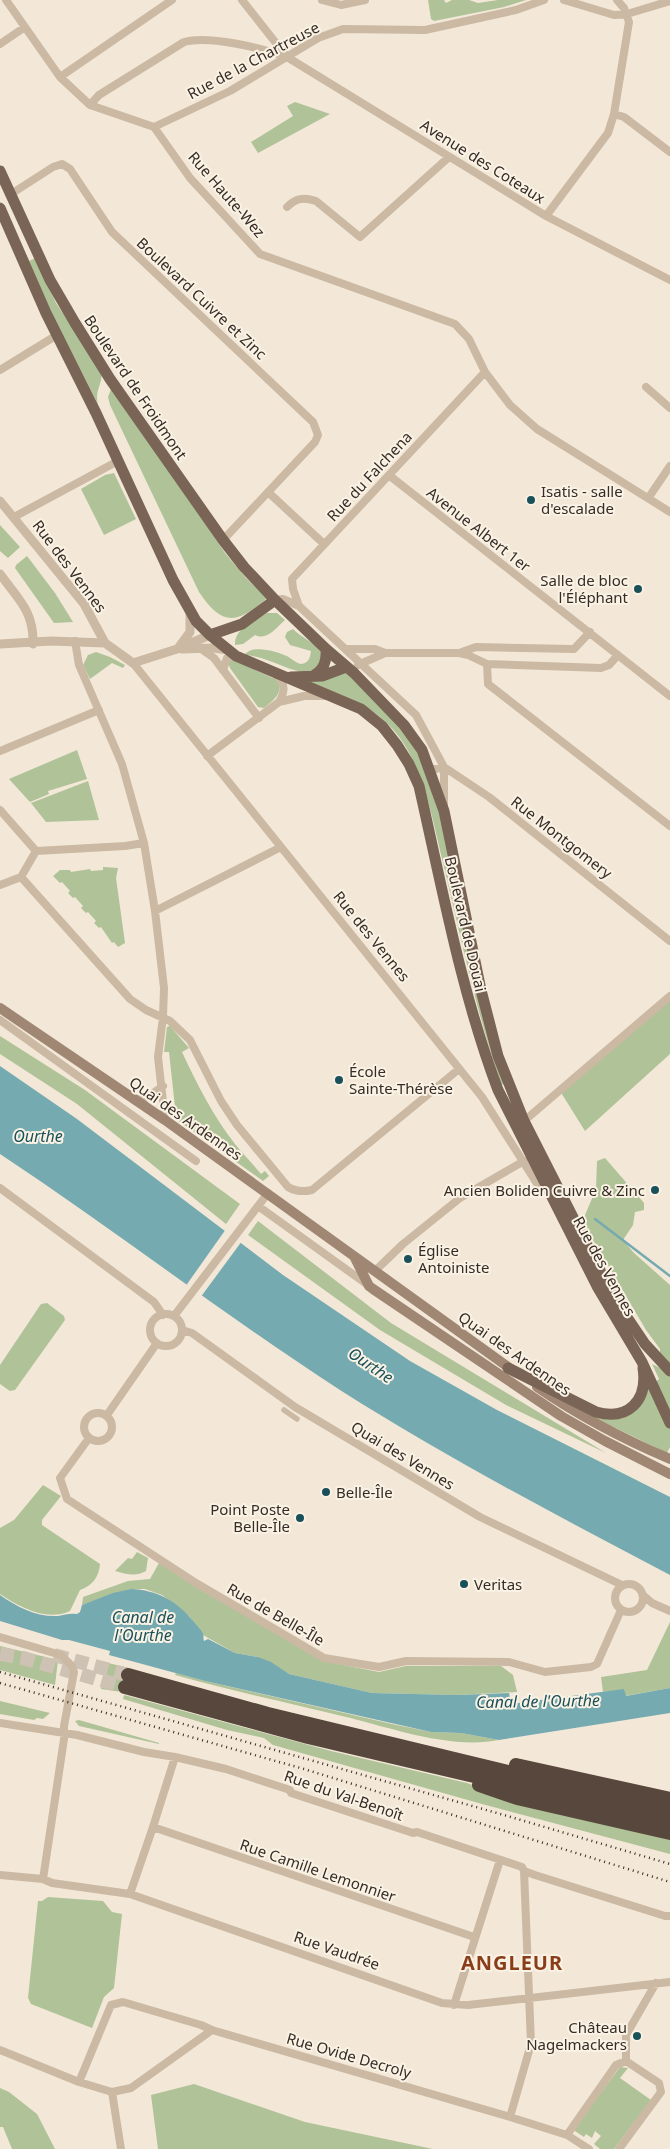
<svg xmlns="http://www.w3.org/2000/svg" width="670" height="2149" viewBox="0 0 670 2149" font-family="'Noto Sans',sans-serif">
	<rect width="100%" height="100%" fill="#f3e8d7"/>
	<path fill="#b0c297" d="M428 0H444L446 3 452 0H469L478 3 498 0H526L504 7 434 21 431 19Z
		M295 102 330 114 258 153 251 142 293 116 287 106Z
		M35 258 56 303 101 370C104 383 94 390 98 404L53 316 29 261Z
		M114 388 225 553 246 578 267 598C238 623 223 628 199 592L110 405 108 397 111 389Z
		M114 473 136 519 104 535 81 489 105 475Z
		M0 525 20 547 8 558 0 551Z
		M27 556 55 593 73 622 54 623 15 568 16 565Z
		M267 613H277L285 620C276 628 267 641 255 635L243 644 235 645C234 628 254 621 267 613Z
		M293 629C302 638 314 642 322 652L321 662 311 673C287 672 268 656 244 655 253 644 275 651 287 656 292 659 296 663 301 664 309 663 310 658 311 651L290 645 285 637 287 632Z
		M96 652 110 657 125 665 123 668 112 663 90 679 83 665 88 655Z
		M233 660 275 679C287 690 273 701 264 708L258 707 230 668 228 662Z
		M347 672 407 732 433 782 505 1085 501 1084C477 1014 462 943 445 871 434 828 427 778 402 741 380 708 349 698 314 685L309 681Z
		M77 750 87 779 48 791 49 794 30 802 9 779Z
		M88 781 99 820 46 822 31 803Z
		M103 867 118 868 116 878 125 943 118 947 114 942 112 943 101 927 99 928 94 923 96 921 88 912 86 913 81 908 83 906 75 897 73 898 68 893 70 891 62 882 60 883 53 876 60 870H70L71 872 90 869 91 871 103 870Z
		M670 997V1054L585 1131 560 1091Z
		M170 1026 189 1048 182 1052C197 1084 213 1116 235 1144 243 1154 253 1164 261 1174L265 1171 269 1176 263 1181 176 1119 172 1108 175 1107 169 1052H164L167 1027Z
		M0 1036 85 1090 240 1204 226 1224 77 1104 0 1054Z
		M605 1158 644 1203V1210L635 1212 633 1225 623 1240 634 1253 670 1285V1447L667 1453 591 1416 609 1419 647 1393 649 1384 651 1386 659 1379 652 1364 660 1368V1349L646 1330 586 1228 585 1215 596 1189 597 1161Z
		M258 1221 391 1323 606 1453 506 1405 380 1330 248 1235Z
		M47 1303 64 1316 65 1320 15 1390 10 1391 0 1384V1365L41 1304Z
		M43 1485 61 1496 42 1520V1525L100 1564C99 1577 92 1586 80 1590L70 1611C46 1622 20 1607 0 1594V1528L14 1520Z
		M137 1552 148 1558 146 1571C136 1577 126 1574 115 1571L128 1558 132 1559Z
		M159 1563 323 1661 379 1672 406 1666H501L513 1675 517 1692 456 1695 372 1693 289 1674 258 1657 235 1653 203 1635 189 1616 162 1595 145 1589H131L82 1605 83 1597 128 1581 150 1579Z
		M670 1622V1688L625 1696 624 1690 603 1692 601 1677 647 1670Z
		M0 1646 58 1660 55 1685 0 1670Z
		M108 1663 129 1668 122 1692 101 1689Z
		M176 1673 205 1681 392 1724 431 1732 461 1733 499 1740C450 1750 389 1727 342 1716 286 1702 231 1691 175 1675Z
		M124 1695 331 1751 467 1783 524 1803 670 1840V1854L482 1804 273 1745 264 1738 227 1730 123 1699Z
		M0 1701 50 1713 43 1719 37 1718 34 1720 0 1714Z
		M79 1720 159 1743V1744L79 1726 75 1721Z
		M48 1897 103 1901 112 1912 122 1914 114 1988 104 1997 92 2028 31 2004 28 1998 38 1901H42Z
		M620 2067 628 2068 620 2078 651 2100 614 2149H600L594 2144 601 2136 595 2131 592 2138 586 2134 584 2137 575 2131V2128Z
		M194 2084 305 2122 433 2149H158L151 2095Z
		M0 2088 9 2092 37 2114 55 2149H12L3 2127H0Z"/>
	<path fill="#75aab1" d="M0 1066 77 1119 283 1275 410 1361 497 1410 670 1497V1575C558 1516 447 1458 340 1390 224 1315 115 1230 0 1154Z
		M131 1589C157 1590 177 1601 194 1622 196 1625 202 1630 203 1634 204 1637 203 1639 204 1641L208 1639 235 1653 258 1657 271 1662 289 1674 372 1693 456 1695 509 1693 511 1704 624 1689 626 1696 670 1688V1713L499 1740 461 1733 431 1732 205 1681 109 1655 110 1651 69 1640H62L0 1621V1595C17 1607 36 1617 58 1616 65 1615 69 1613 77 1614L80 1612 82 1605 113 1593Z"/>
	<path fill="#f3e8d7" d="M226 1229 242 1241 200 1298 185 1287Z"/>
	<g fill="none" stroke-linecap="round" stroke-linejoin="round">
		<path stroke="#75aab1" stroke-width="2.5" d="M595 1219 670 1276"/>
		<path stroke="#cdc2b3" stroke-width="14" stroke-dasharray="14 7" stroke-linecap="butt" d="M0 1654 23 1658 125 1687
			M54 1655 128 1675"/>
		<path stroke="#cbb9a3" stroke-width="5.5" d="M284 1410 297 1419"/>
		<path stroke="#cbb9a3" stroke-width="8" d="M6 0 60 77 90 105 154 127 190 178 260 254 455 324 469 339 485 372 510 405 537 429 670 512
			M242 0 287 57
			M322 0 341 5 365 0
			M564 0 614 15 627 14 670 1
			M0 44 25 27
			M60 77 172 0
			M90 105 99 95 184 42C209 35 261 48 287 57L546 216 670 280
			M614 114 624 117 670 152
			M154 127 230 91 318 38 343 29 425 30 516 10 544 0
			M11 194 53 167 62 164 70 169 112 232 313 422 318 435 315 442 223 540
			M287 207C296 198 303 197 316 201L360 237 449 157
			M546 216 608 133 614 114 629 22 624 8 617 0
			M0 370 57 335
			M646 387 670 408
			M390 476 670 696
			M268 492 324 544
			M649 497 670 466
			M14 517 118 461
			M275 600 283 599 299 606 416 715 444 767V804
			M299 606 293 589 292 579 485 372
			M75 641 79 665 122 764 144 843 155 911 164 988 163 1017 158 1057 165 1120
			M200 648 214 658 259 718
			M346 649H375L385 653H459L468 655 487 664 601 668 609 665 618 655
			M459 653 476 647 574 649 590 632
			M133 663 482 1097 538 1185 544 1184
			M487 664 488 684 670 826
			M358 665 385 653
			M223 670 227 658 236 656
			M279 702 304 696H326
			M0 751 99 710
			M207 756 279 702C285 692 286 684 276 675
			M431 770 444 767 489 797 670 941
			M0 810 36 851
			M36 851 125 846 144 843
			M21 877 130 999 146 1010 170 1021 190 1040 221 1101 237 1125 288 1187C296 1192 303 1192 312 1190L459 1069
			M0 885 21 877 36 851
			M155 911 281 847
			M0 1020 196 1161
			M136 1100 148 1097 163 1086
			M524 1121 670 996
			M0 1188 154 1302 163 1315
			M258 1206 368 1285
			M375 1271 403 1244 460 1198 524 1161
			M150 1330a16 16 0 1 1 32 0a16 16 0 1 1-32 0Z
			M174 1316 268 1193
			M182 1330 192 1333 295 1407 480 1517 622 1585
			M84 1427a14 14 0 1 1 28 0a14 14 0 1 1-28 0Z
			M107 1415 157 1343
			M89 1438 60 1478 67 1499 196 1583 324 1658 379 1667 406 1661 509 1662 545 1672 591 1667 597 1664 621 1610
			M615 1598a14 14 0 1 1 28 0a14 14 0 1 1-28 0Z
			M644 1596 652 1603 670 1611
			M0 1637 61 1655 72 1666 74 1672 64 1726V1739L43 1879
			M0 1723 77 1735 144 1752 175 1757 226 1769 290 1790 291 1793 413 1833 417 1832 522 1867 524 1871 535 1875 665 1916H670
			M153 1827 474 1937
			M0 1875 43 1879 52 1883 130 1894 442 2003 468 2005 670 1982
			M130 1894 153 1827 175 1757
			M454 2005 500 1860
			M0 2050 79 2082 112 2092
			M626 2061V2035L656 1983
			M79 2082 111 2005 123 2002 201 2025 212 2030
			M112 2092 131 2088 212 2030 510 2117 567 2135 589 2149
			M112 2092 121 2149
			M510 2117 531 2044 524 1871
			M567 2135 616 2065 626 2061 659 2083 661 2092 619 2149"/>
		<path stroke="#cbb9a3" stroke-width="9" d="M0 501 84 604 105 643 133 663 177 649 210 635
			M0 574C18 599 34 611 33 644
			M0 644 51 641 105 643
			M179 647 190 632V614
			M182 649 213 648 229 650"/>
		<path stroke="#9f8774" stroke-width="10" d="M0 1008 165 1120 515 1372
			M355 1258 369 1286 373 1289 561 1416 605 1441 670 1474
			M537 1387C579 1416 623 1439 670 1459"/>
		<path stroke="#796455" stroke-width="11" d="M0 171 50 280 75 323 110 379 223 540 244 567 275 600 326 649 354 673 404 725 422 750 444 811 481 990 498 1056 524 1121 614 1298 645 1344 670 1371
			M0 208 46 313 96 413 173 580 196 621 210 635 236 656 361 709 382 726 397 745 409 764 419 786C442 887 461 992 498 1090L598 1288 642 1362 670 1423
			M210 635 242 624 275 600
			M313 676C324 670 327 661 326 649
			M291 677 322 676 346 667
			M508 1368 596 1412C628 1421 648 1401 643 1368"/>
		<path stroke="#57473c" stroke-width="14" d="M128 1675 268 1714 670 1811
			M125 1687 308 1737 670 1822
			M516 1765 670 1799
			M479 1785 517 1798 670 1833"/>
		<path stroke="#362c25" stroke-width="2.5" stroke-dasharray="1 4" stroke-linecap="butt" d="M0 1672 504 1815 670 1864
			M0 1683 304 1769 670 1882"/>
	</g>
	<g fill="#19505a" stroke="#faf2e4" stroke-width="2">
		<circle cx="531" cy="500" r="5"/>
		<circle cx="638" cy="589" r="5"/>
		<circle cx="339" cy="1080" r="5"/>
		<circle cx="655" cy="1190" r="5"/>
		<circle cx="408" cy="1259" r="5"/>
		<circle cx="326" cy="1492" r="5"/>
		<circle cx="300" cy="1518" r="5"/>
		<circle cx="464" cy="1584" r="5"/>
		<circle cx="637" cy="2036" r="5"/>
	</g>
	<g text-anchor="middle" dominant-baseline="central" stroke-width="4" stroke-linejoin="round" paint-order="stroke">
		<g font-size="15" fill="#362c25" stroke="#faf2e4">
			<text transform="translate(253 60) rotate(-28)">Rue de la Chartreuse</text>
			<text transform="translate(483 161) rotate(32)">Avenue des Coteaux</text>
			<text transform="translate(227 194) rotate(49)">Rue Haute-Wez</text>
			<text transform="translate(202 298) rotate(43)">Boulevard Cuivre et Zinc</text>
			<text transform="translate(136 387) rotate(56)">Boulevard de Froidmont</text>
			<text transform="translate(369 476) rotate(-47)">Rue du Falchena</text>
			<text transform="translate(479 529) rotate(38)">Avenue Albert 1er</text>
			<text transform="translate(70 566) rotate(53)">Rue des Vennes</text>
			<text transform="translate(562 837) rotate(38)">Rue Montgomery</text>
			<text transform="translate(466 924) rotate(77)">Boulevard de Douai</text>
			<text transform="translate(372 936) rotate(51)">Rue des Vennes</text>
			<text transform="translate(186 1118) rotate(35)">Quai des Ardennes</text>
			<text transform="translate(605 1266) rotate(61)">Rue des Vennes</text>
			<text transform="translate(515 1353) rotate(35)">Quai des Ardennes</text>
			<text transform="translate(403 1455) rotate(31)">Quai des Vennes</text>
			<text transform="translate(276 1614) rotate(30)">Rue de Belle-Île</text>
			<text transform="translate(344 1795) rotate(19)">Rue du Val-Benoît</text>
			<text transform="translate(318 1870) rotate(19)">Rue Camille Lemonnier</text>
			<text transform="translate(337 1950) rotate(19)">Rue Vaudrée</text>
			<text transform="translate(349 2055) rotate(16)">Rue Ovide Decroly</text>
		</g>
		<g font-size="15" fill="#362c25" stroke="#faf2e4" text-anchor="start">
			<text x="541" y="491">Isatis - salle<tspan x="541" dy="17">d'escalade</tspan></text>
			<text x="628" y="580" text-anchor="end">Salle de bloc<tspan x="628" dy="17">l'Éléphant</tspan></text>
			<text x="349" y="1071">École<tspan x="349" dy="17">Sainte-Thérèse</tspan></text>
			<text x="645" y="1190" text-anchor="end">Ancien Boliden Cuivre &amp; Zinc</text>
			<text x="418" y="1250">Église<tspan x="418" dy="17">Antoiniste</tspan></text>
			<text x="336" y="1492">Belle-Île</text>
			<text x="290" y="1509" text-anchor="end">Point Poste<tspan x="290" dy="17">Belle-Île</tspan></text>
			<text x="474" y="1584">Veritas</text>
			<text x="627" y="2027" text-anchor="end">Château<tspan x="627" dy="17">Nagelmackers</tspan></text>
		</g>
		<g font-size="16" font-style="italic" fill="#19505a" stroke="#faf2e4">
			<text x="38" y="1136">Ourthe</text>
			<text transform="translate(371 1365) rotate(34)">Ourthe</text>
			<text x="143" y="1617">Canal de<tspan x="143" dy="18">l'Ourthe</tspan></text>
			<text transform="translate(538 1701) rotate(-1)">Canal de l'Ourthe</text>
		</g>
		<g font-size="20" font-weight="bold" letter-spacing="1" fill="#8a3d19" stroke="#faf2e4">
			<text x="512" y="1962">ANGLEUR</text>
		</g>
	</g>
</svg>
